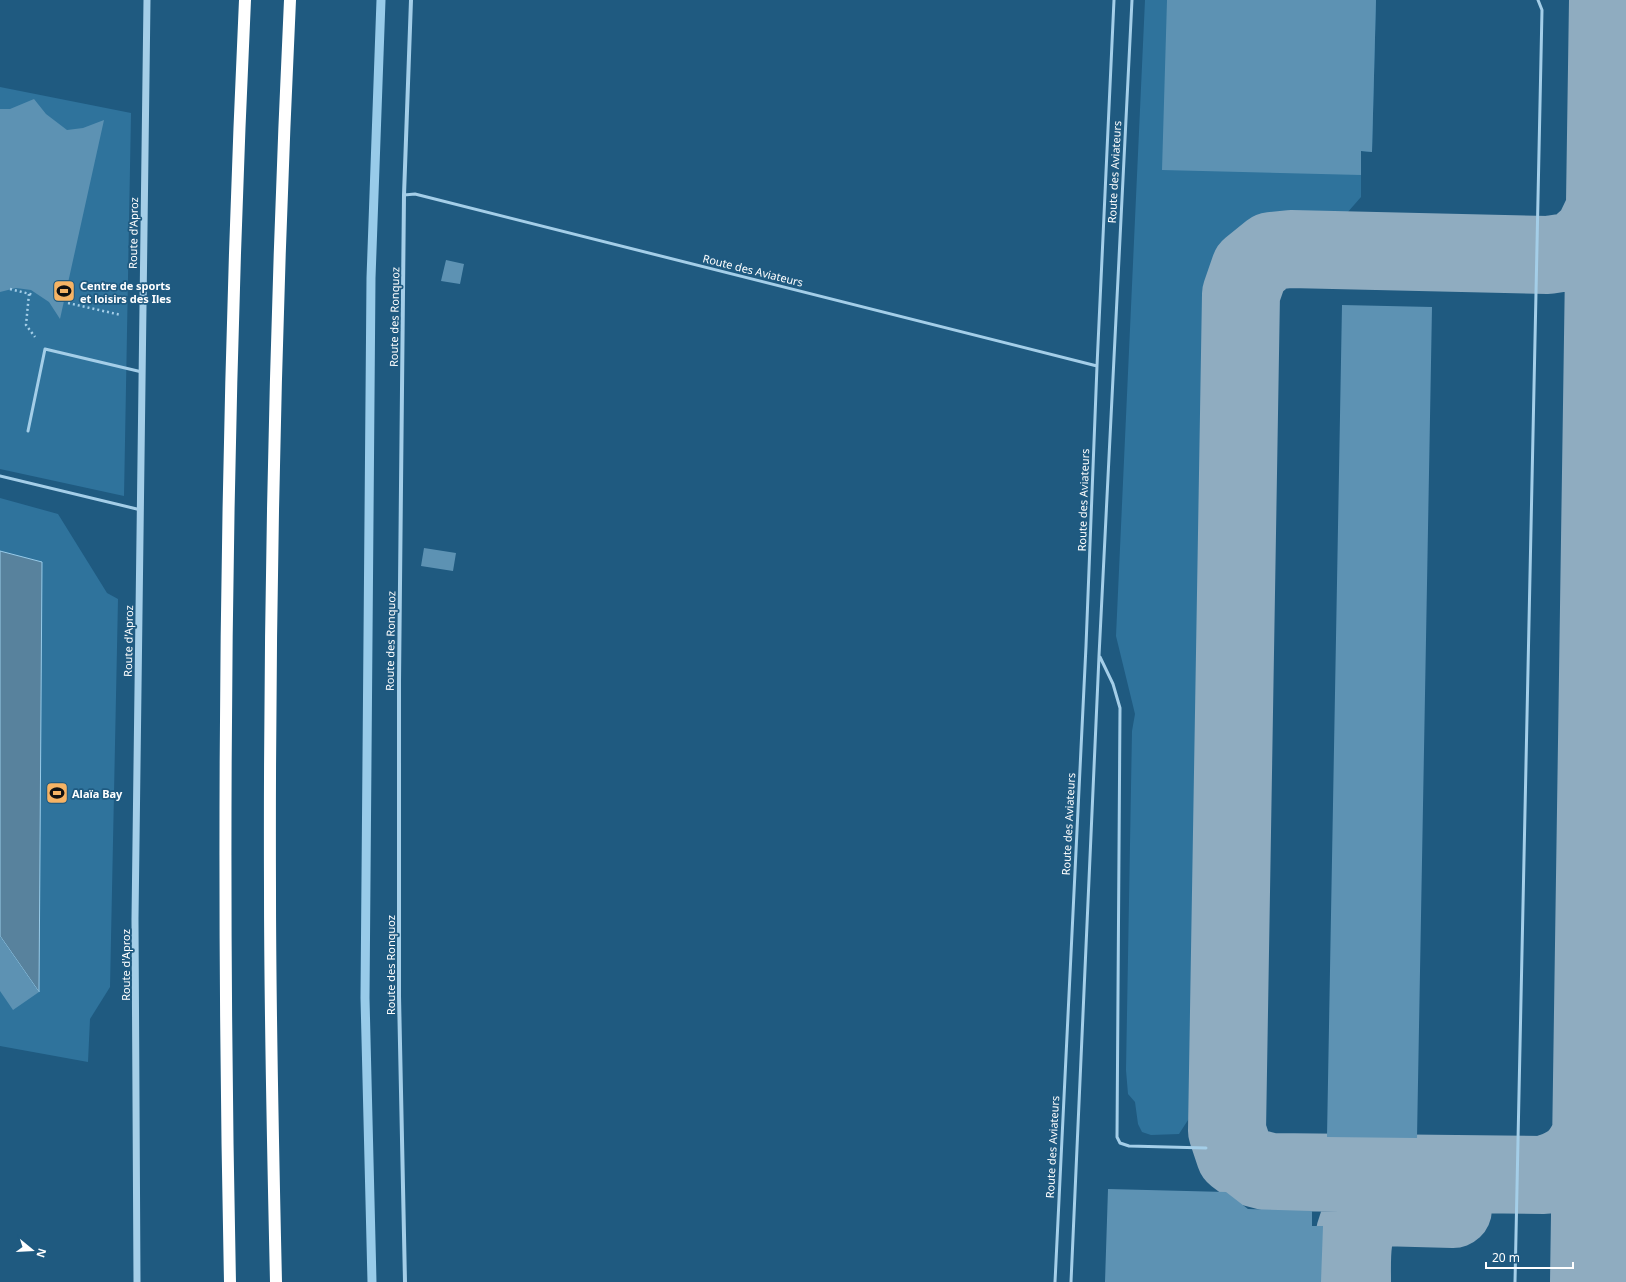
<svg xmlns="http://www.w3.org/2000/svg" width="1626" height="1282" viewBox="0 0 1626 1282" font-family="'Noto Sans',sans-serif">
	<rect width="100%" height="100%" fill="#1f5a80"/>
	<path fill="#2f739c" d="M1145 0H1376L1372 152 1361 151V197L1347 213 1285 214 1260 218 1231 238 1211 273 1199 1103 1179 1134 1151 1135 1142 1132 1138 1124 1135 1102 1128 1094 1126 1070 1132 731 1135 714 1116 636Z
		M0 87 131 113 124 496 0 469Z
		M0 498 58 514 107 593 118 599 110 987 90 1019 88 1062 0 1046Z
		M1626 509V1282H1611L1623 538Z"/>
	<path fill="#58829d" stroke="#98cbe9" d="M0 551 42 562 39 992 0 936Z"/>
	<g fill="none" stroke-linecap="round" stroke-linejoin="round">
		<path stroke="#98cbe9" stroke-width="9" d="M372 1282 365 998 371 278 381 0"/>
		<path stroke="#8facc0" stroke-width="78" d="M1592 1132C1580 1160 1571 1166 1544 1175L1270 1172 1251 1167 1235 1155 1227 1131 1241 294 1250 268 1271 251 1291 249 1548 255 1574 251 1593 234 1605 209
			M1352 1282C1352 1256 1350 1233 1365 1211L1380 1207 1453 1209
			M1589 1282 1608 0"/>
	</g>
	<path fill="#5d92b3" d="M1167 0H1376L1372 152 1361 151V175L1162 170Z
		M34 99 46 114 67 130 83 128 104 120 60 319 49 302 31 290 16 288 0 292V109H10Z
		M446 260 464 264 460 284 441 281Z
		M1342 305 1432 307 1417 1138 1327 1137Z
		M424 548 456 553 453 571 421 566Z
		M0 936 39 992 13 1010 0 991Z
		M1108 1189 1226 1192 1248 1209 1312 1211V1226H1323L1321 1282H1105Z"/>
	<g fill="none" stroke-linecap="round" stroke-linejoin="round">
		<path stroke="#a4cee8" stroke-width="2.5" stroke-dasharray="2 3" stroke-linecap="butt" d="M10 289 34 295
			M29 294 26 325 35 337
			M68 303 121 315"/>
		<path stroke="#a4cee8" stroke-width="3" d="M404 195 415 194 1097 366 1114 0
			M28 431 45 349 142 372
			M0 476 141 510
			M1100 657 1113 684 1120 708 1117 1137 1120 1143 1129 1146 1206 1148
			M1055 1282 1086 646 1097 366
			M1071 1282 1099 656 1132 0
			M1515 1282 1542 10 1538 0"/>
		<path stroke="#a4cee8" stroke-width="4" d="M405 1282 399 996V681L404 195 411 0"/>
		<path stroke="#a4cee8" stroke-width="7" d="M137 1282 135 919 147 0"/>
		<path stroke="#fff" stroke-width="12" d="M230 1282C221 855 225 427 245 0
			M276 1282C273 1151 270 1020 270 889 269 593 276 296 290 0"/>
	</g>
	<defs>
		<g id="stadium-square" transform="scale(1.15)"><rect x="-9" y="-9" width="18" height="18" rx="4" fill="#f6b364" stroke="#1f5a80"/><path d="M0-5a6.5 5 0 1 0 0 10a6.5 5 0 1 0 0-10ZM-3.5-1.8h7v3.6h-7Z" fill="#111"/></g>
	</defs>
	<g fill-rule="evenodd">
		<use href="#stadium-square" x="64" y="291"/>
		<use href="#stadium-square" x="57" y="793"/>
	</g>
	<g text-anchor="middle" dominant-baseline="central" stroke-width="3.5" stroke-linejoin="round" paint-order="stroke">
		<g font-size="11" fill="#fff" stroke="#1f5a80">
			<text transform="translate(1114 172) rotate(-87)">Route des Aviateurs</text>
			<text transform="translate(133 233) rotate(-89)">Route d'Aproz</text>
			<text transform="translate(753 270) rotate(14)">Route des Aviateurs</text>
			<text transform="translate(394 317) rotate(-89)">Route des Ronquoz</text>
			<text transform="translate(1083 500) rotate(-88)">Route des Aviateurs</text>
			<text transform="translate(128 641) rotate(-89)">Route d'Aproz</text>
			<text transform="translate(390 641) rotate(-89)">Route des Ronquoz</text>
			<text transform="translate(1068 824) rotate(-87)">Route des Aviateurs</text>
			<text transform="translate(125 965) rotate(-90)">Route d'Aproz</text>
			<text transform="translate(390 965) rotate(-90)">Route des Ronquoz</text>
			<text transform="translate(1052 1147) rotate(-87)">Route des Aviateurs</text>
		</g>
		<g font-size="11" font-weight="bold" fill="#fff" stroke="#1f5a80" text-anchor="start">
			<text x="80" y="285">Centre de sports<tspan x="80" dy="13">et loisirs des Iles</tspan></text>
			<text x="72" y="793">Alaïa Bay</text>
		</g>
	</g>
	<g transform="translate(32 1250) rotate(108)" stroke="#1f5a80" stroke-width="3" paint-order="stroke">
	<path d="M0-3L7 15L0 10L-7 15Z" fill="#ffffff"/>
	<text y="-6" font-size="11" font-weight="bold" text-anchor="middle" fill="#ffffff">N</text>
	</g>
	<path d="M1486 1262v6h87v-6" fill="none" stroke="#ffffff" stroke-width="2"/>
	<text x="1492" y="1262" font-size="12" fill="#ffffff" stroke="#1f5a80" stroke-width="3" paint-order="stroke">20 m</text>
</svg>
